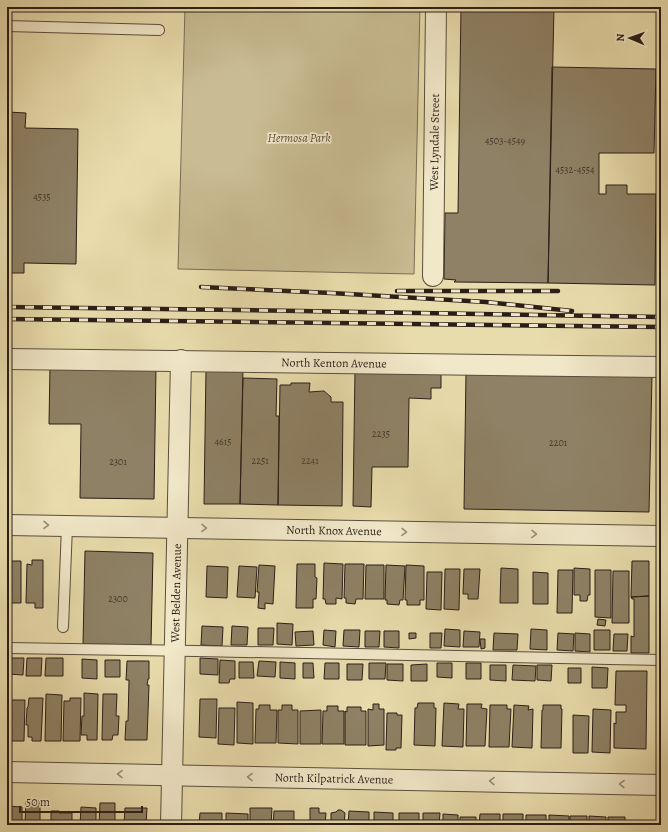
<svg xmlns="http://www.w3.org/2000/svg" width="668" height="832" viewBox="0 0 668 832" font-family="Alegreya,serif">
	<rect width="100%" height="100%" fill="#e9dcac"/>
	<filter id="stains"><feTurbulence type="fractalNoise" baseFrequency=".005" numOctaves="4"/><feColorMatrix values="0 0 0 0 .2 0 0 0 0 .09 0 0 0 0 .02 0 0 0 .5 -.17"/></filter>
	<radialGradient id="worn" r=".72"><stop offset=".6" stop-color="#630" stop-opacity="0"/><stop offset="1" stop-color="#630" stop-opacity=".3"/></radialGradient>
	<path fill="#c9bc93" stroke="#7a6d56" d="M185 7H420L414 274 178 269Z"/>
	<path fill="#8e8165" stroke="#2b1e18" d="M461 7H554L548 283 454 282 456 280 444 279 445 213H458Z
		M552 67 656 69 654 153H599V194H606V185H627V194H656L655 285 548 283Z
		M7 112 26 113 25 128 78 129 76 264 24 263V273H7Z
		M50 366 156 367 154 499 80 498 81 424H49Z
		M206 369H243L240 504H204Z
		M355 370 441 372V388H431V399L409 398 408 467H372L371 507 353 506Z
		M466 372 652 376 649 512 464 509Z
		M243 378 277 379 276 416H279L278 505 240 504Z
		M291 383H310L309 392 324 391 331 397V402H343L342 506 278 505 280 385H291Z
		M7 454H11L9 492H7Z
		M85 551 153 553 151 645 83 644Z
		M32 560H43V608H35V603H26L27 564 32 565Z
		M10 561H21V603H7V565H10Z
		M632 561H649V596L631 597Z
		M324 563 343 564 342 599 336 598V604H326L325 599H323Z
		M297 564H315V577L317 578 316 599H313V608H296Z
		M345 564H364L363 599H356L355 604 346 603V598H344Z
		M259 565 275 566 273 604 265 603V609L258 608 259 592H257Z
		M366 565H384V599H365Z
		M386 565 405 566 403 600H400L399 605 387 604V600H385Z
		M406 565 424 566V600H420V605H407V600H405Z
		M207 566 228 567 227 598 206 597Z
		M239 566 257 567 255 598 237 597Z
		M501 568 518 569V603H500Z
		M574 568 590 569V595H588L587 601H580V595H574Z
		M445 569H460L459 610 444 609Z
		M464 569H480L478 599H468V594H463Z
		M558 570H573L572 613H557Z
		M595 570H611V618L595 617Z
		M613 571H629V623H612Z
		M427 572H442L441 610 426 609Z
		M533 572 548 573V604H533Z
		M649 596V653H631V636L634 637V599H632L631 597Z
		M598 619 606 620 605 626 597 625Z
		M277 623 293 624 292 645 277 644Z
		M202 626 223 627 222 646 201 645Z
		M232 626 248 627 247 645H231Z
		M258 628H274L273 645H258Z
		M445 629 460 630V647L444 646Z
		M531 629 547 630V650L530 649Z
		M324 630 336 631 335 647 323 645Z
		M344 630H360L359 647 343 646Z
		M594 630H610V650H594Z
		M313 631 314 645 296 646 295 632Z
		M365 631H380L379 647H365Z
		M384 631H399V648L384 647Z
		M464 631 480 632 479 647H463Z
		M409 633H416V638L409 639Z
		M430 633H442L441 648H430Z
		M494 633 518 634 517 650H493Z
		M558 633 574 634 573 651 557 650Z
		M575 633 590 634V652L575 651Z
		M614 634H628L627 651H613Z
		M480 639H485V648L481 649Z
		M9 658H24L23 675 8 674Z
		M27 658H42L41 676H26Z
		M46 658H63V676H45Z
		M200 658 218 659V675L200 674Z
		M82 659 97 660V679L82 678Z
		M105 660H120V677H105Z
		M220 660 235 661V679H230L229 683H219Z
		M127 661H149V679H148L147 685H149L147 740H125L126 721H128L129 680H126Z
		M259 661 276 662 275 677 257 676Z
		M239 662H253L254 678H239Z
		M280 662 295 663V679L280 678Z
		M303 663H313L314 678H303Z
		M325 663H339V679H324Z
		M369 663H386L385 679H369Z
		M437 663H452V678L437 677Z
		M466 663H481V679H466Z
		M347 664H363L362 680H347Z
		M387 664H403V681L387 680Z
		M427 664V681H411V665Z
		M490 665H506V681L490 680Z
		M513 665 536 666 535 681 512 680Z
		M537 665H552L551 681 537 680Z
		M592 667 608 668 607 688H592Z
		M568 668H581V683H568Z
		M616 671H647L646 749 614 748V723L616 724V712H626V705H615Z
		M84 693 98 694 97 740H87V735H81L82 716H84Z
		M46 694 62 695 61 741H45Z
		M103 694H117L116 716H119L118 735H113L112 740H102Z
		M29 698H43L41 741H32V737H28V725H26L27 708 28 707Z
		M70 698H81L80 741H63L64 701H70Z
		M200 699H217L216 738 199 737Z
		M8 700H25L24 741H7Z
		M237 702 253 703V744L237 743Z
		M418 703H434V708H436L435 746 414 745 415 708H417Z
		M444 703 459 704 458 709H464L463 747 442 746Z
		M373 704H379V709H384V745L368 746V709L373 710Z
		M467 704H482L481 708 487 709 485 746H466Z
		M259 705H270V710H277L276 743H255L256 709H259Z
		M282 705H292V710H298V744L278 743V710H282Z
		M490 705H507V709H511L509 747H489Z
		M514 705 529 706 528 710 533 709 532 748 512 747Z
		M543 705H561V709H562L561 748H541L542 710H543Z
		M327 706H338V711H344V744H322L323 711H327Z
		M347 707H361V711H366V745H345V711L347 712Z
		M219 708H235L234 745 218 744Z
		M593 709 611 710 610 753 592 752Z
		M321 710V744H300V711Z
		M387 713H397V715H402L401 748H396V750H386Z
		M573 715 589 716 588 753H573Z
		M26 801H40V825H25Z
		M100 803H115V825H99Z
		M7 806 22 807V825H7Z
		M81 807 96 808V825H80Z
		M125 808H147L146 825H124Z
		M250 808H272L271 825H250Z
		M310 808H319V813H326L325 825H310Z
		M338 810H341L345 813 344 825H331V813L336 812Z
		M51 811H59V813H72V825H51Z
		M274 811H294V825H273Z
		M349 811 369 812V825H348Z
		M374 812 393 813V825H374Z
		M200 813H222V825H199Z
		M226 813 248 814V825H226Z
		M399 813H419V825H399Z
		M423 813H440L439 825H423Z
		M443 814 458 815V825H443Z
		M480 814H500V825H479Z
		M503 814H523V825H503Z
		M526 815H546V825H526Z
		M549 815 569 816V825H549Z
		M570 816H587V825H570Z
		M589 816 606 817V825H589Z
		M460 817H476V825H460Z
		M608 817H625V825H608Z"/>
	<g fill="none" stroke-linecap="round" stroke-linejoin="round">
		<g stroke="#5a4e3d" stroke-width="12">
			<path id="service" d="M7 26 159 30
				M63 627 67 526
				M7 648 196 651 661 660"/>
		</g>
		<g stroke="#5a4e3d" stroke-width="22">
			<g id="minor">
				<path id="s1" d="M433 276 436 7"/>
				<path id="s2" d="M7 359 661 367"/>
				<path id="s3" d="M7 525 661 536"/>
				<path id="s4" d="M7 772 661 785"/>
				<path id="s5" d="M171 825 181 360"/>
			</g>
		</g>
		<use href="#service" stroke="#f1e8c9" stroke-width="10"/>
		<use href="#minor" stroke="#f1e8c9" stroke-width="20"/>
		<g stroke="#2b1e18" stroke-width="4.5">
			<path id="rail" d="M201 287 331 293 486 302 572 311
				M397 291H558
				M7 307 238 310 661 317
				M7 319 661 327"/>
		</g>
		<use href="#rail" stroke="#f1e8c9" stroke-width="3" stroke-dasharray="9" stroke-linecap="butt"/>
	</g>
	<defs><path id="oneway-chevron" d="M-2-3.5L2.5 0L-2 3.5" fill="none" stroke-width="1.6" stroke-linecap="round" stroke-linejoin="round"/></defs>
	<g stroke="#988d79">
		<use href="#oneway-chevron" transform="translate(46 525) rotate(1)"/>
		<use href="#oneway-chevron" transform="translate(204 528) rotate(1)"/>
		<use href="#oneway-chevron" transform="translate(404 532) rotate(1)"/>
		<use href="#oneway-chevron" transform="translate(534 534) rotate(1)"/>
		<use href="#oneway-chevron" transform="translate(120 774) rotate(-179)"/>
		<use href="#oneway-chevron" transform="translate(250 777) rotate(-179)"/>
		<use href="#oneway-chevron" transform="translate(492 781) rotate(-179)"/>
		<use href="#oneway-chevron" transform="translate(622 784) rotate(-179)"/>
	</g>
	<g text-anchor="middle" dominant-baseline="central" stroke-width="3.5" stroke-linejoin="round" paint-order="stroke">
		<g font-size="10" fill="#44372b">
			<text x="505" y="140">4503-4549</text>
			<text x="575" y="169">4532-4554</text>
			<text x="42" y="196">4535</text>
			<text x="381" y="433">2235</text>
			<text x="223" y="441">4615</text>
			<text x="558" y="442">2201</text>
			<text x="260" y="460">2251</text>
			<text x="310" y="460">2241</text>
			<text x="118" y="461">2301</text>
			<text x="118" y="598">2300</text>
		</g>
		<g font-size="12" font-style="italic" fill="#5a4d3d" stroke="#f1e8c9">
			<text x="299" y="138">Hermosa Park</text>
		</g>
		<g font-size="12" fill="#2b1e18" stroke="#f1e8c9">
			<text stroke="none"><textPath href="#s1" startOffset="134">West Lyndale Street</textPath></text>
			<text stroke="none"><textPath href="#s2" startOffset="327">North Kenton Avenue</textPath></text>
			<text stroke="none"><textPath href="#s3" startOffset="327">North Knox Avenue</textPath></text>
			<text stroke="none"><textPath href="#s5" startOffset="232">West Belden Avenue</textPath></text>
			<text stroke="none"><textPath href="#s4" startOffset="327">North Kilpatrick Avenue</textPath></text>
		</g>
	</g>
	<rect width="668" height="832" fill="none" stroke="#e9dcac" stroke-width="24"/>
	<rect x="8" y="8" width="652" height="816" fill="none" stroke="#2b1e18" stroke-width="2"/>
	<rect x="12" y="12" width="644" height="808" fill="none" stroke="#2b1e18"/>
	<g transform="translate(630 38) rotate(272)" stroke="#f1e8c9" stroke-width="3" paint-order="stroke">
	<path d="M0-3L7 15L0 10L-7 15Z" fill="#2b1e18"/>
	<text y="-6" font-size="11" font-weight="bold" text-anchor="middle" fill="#2b1e18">N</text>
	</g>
	<path d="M20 806v6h122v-6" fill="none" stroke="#2b1e18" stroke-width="2"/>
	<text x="26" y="806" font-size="12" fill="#2b1e18" stroke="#f1e8c9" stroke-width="3" paint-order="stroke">50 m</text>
	<rect width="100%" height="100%" filter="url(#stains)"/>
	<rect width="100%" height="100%" fill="url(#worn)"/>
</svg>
